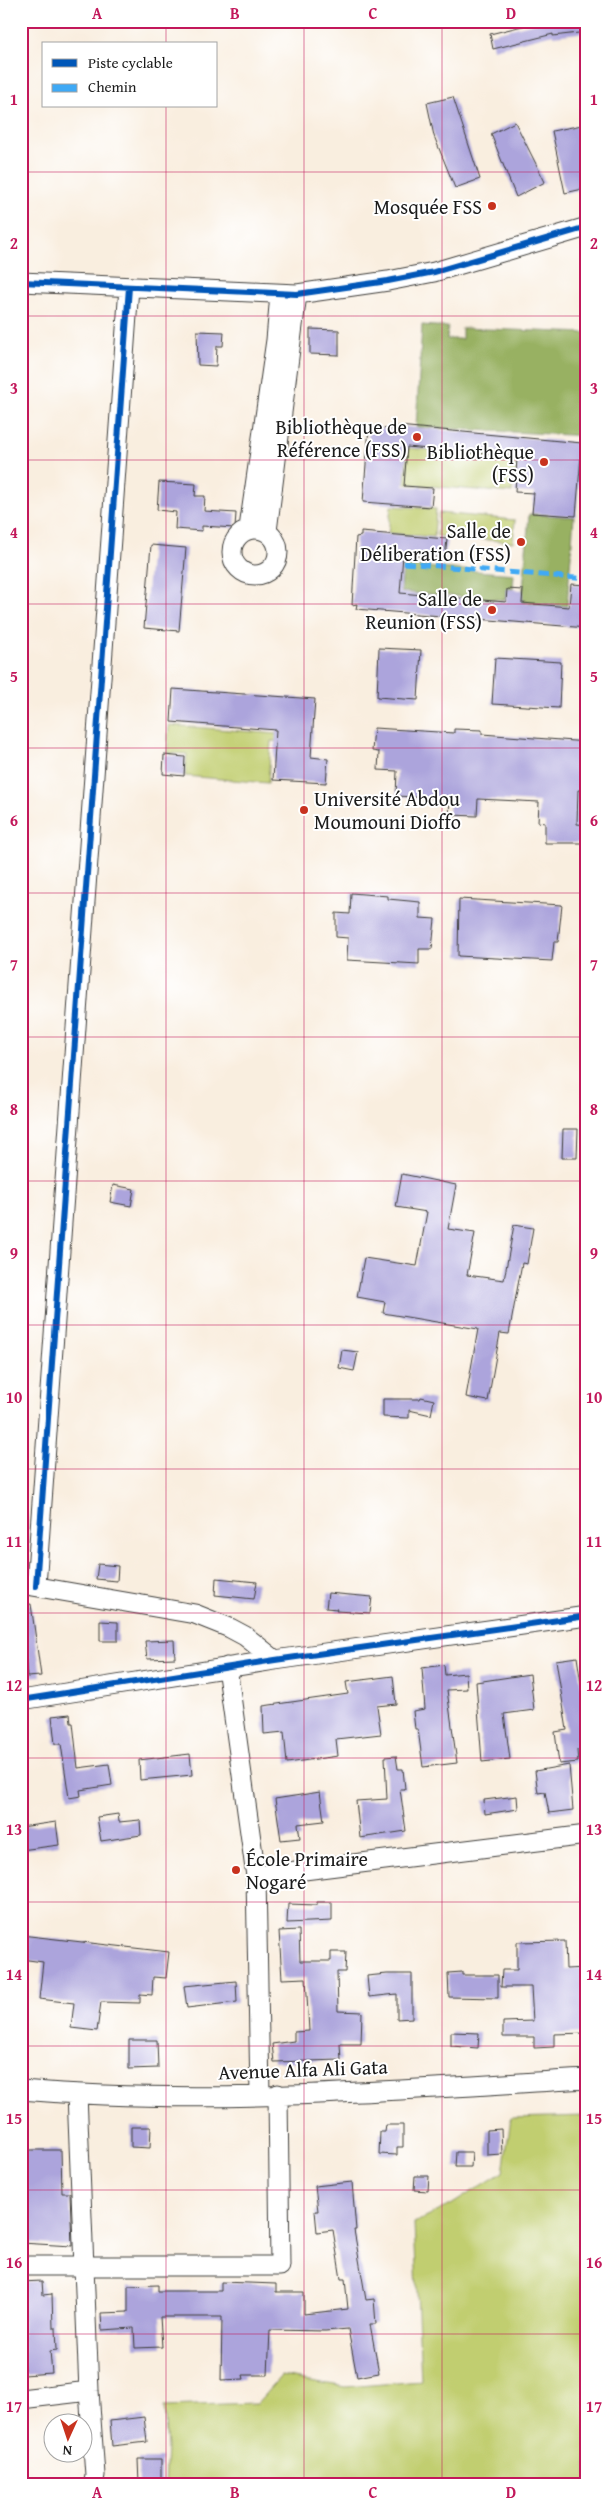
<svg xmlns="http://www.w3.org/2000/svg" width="608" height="2506" viewBox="0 0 608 2506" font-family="'Gentium Book Plus',serif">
	<rect width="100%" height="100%" fill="#fff"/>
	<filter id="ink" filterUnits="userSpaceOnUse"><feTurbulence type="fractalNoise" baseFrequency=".02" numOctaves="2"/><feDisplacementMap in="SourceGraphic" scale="10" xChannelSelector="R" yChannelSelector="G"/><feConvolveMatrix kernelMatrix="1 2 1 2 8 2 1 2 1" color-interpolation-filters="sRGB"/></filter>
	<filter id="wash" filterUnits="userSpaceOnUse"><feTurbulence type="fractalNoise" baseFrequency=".0096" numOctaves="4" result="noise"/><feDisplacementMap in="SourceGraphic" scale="20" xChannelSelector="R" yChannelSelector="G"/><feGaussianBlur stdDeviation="1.12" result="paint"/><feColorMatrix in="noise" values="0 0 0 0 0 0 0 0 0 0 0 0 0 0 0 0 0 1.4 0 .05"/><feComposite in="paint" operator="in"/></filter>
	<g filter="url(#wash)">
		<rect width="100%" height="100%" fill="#f9eedf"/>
		<path fill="#c1ce70" stroke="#6e7546" d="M408 448 529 458 528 475 513 474 512 493 405 484Z
			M391 506 436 509 434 537 388 533Z
			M439 513 515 520 513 542 437 536Z
			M169 725 302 736 296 743 271 741 268 783 185 776 187 754 167 753Z
			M587 2116V2485H165L167 2448 164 2406 257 2403 281 2376 346 2387 421 2381 414 2223 451 2205 503 2172 511 2118Z"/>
		<path fill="#98b162" stroke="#5a663f" d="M422 325 448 327 447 339H462V328L587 333V436L416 427Z
			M529 514 574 517 567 606 522 602Z
			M403 565 514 574 513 589H506L505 600 401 592Z"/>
		<g id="blocks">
			<path fill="#aca4dc" d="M543 21H587V32L553 36V34L493 49 490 34Z
				M453 97 480 179 455 188 434 136 427 103Z
				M515 122 545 182 516 197 491 134Z
				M587 124V188L565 193 552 131Z
				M310 329 339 330V355L310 354Z
				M197 331 224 332 223 346H217L216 366 198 365Z
				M398 426 582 443 576 516 532 513 534 493 515 492 517 457 407 447 404 486 433 488 431 507 363 502 369 427 398 430Z
				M159 482 196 484 195 496H205L204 511 236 513 235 528 202 526V531L175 529 176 512 157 510Z
				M361 532 447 539 445 558 403 555 400 593 506 602 507 589 523 590 522 603 569 607 571 584 587 585V628L356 609 357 604 352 605 356 537 361 536Z
				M151 545 186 548 179 631 144 628Z
				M379 648 421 650 418 700 377 697Z
				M495 658 561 662 559 708 492 704Z
				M173 689 315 699 311 757 328 759 326 783 273 780 276 730 171 722Z
				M374 728 454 733V729L482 730V734L587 742V790H578L577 824 587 825V843H545V823L538 822 539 802 478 799 477 816 449 815 450 799 396 796 397 771 378 770 379 752 372 751Z
				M164 755 185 757 184 776 163 774Z
				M351 893 388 896V899L420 902V918L435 919 432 949H419V964L347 960 348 938 336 937V913L350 914Z
				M459 899 562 905 558 942H554L552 961 458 956Z
				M563 1129H578L577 1158H562Z
				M402 1174 456 1185 448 1229 475 1233 467 1275 504 1280 514 1225 533 1228 527 1264 522 1263 509 1334 500 1333 488 1401 466 1397 478 1329 383 1313 385 1302 357 1297 364 1258 417 1266 427 1212 396 1207Z
				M113 1185 134 1189 131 1206 110 1202Z
				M342 1350 358 1352 354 1371 339 1368Z
				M421 1397 434 1400 431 1415 409 1410V1418L383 1417V1399H420Z
				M98 1564 118 1566 117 1581 96 1579Z
				M216 1578 257 1582 254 1599 215 1595Z
				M328 1593 372 1597 370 1613 336 1611 337 1609 326 1608Z
				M31 1604 41 1676 27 1677 21 1605Z
				M100 1621 118 1622V1641H100Z
				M174 1640 175 1658 147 1659 145 1641Z
				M577 1657 587 1724V1748L577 1750 578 1762 559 1764 555 1732 567 1730 556 1660Z
				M444 1665 445 1675 466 1673 467 1689 447 1690 457 1763 423 1767 418 1729H415L413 1711 425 1709 422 1668Z
				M530 1674 534 1710 504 1714 510 1759 482 1762 476 1682Z
				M393 1676 396 1704 377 1706 381 1734 336 1739 338 1756 287 1763 284 1732 264 1734 263 1706 348 1694 346 1682Z
				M70 1714 71 1723H73L78 1768 109 1764 112 1785 80 1790 81 1796 69 1798 61 1744H55L52 1716Z
				M190 1754 192 1775 140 1780 139 1760Z
				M396 1756 398 1769H403L405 1789H400L406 1831 360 1838 356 1801 387 1799 385 1757Z
				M569 1765 573 1810 549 1813 545 1792 538 1793 535 1771Z
				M320 1792 324 1821 298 1824 300 1838 281 1840 275 1799Z
				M517 1796 518 1809 485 1814 484 1800Z
				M118 1814 119 1822 140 1820 141 1835 101 1841 97 1817Z
				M56 1822 59 1845 21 1850V1827Z
				M317 1902H332V1921L287 1923 288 1904 317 1905Z
				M299 1930 300 1961H331V1952H346L345 1972H337L338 2011 362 2012 361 2044H340L341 2060 274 2062 272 2044 294 2041V2032L309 2031 306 1978 282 1979 279 1931Z
				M21 1935 169 1952 166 1978 153 1977 152 1995 140 1994V2003L101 2002 97 2031 71 2028 74 2003 39 1999 43 1962 21 1959Z
				M565 1941 566 1969 587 1968 586 2033 554 2034V2047L534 2048V2037H503V2022L533 2021 531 1987H501L502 1970H517V1942Z
				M462 1972V1975H498V1998L449 1997 448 1973Z
				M387 1974H412V2018L397 2019V1994L369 1997 367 1976Z
				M236 1981 237 2002 187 2008 184 1986Z
				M451 2032 479 2033 478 2048 451 2046Z
				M129 2040H157L158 2068 129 2069Z
				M386 2125H403V2147H397V2155L379 2154 380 2132H385Z
				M131 2127H151L150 2148 131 2147Z
				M501 2129 502 2154 487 2155V2130Z
				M21 2150H61L62 2193H70L72 2246 21 2243Z
				M456 2152H472L471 2167H455Z
				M415 2176H429L428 2191 414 2190Z
				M352 2182 356 2230H354L366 2300 374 2299 376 2324H370L379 2373 357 2377 348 2329 325 2331 270 2330 268 2375H243L244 2379 221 2380 222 2317H160L162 2347 135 2348 134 2328 102 2330 101 2313 128 2312V2286L158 2285V2291H221V2282L276 2284V2292H304V2314L348 2309 345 2279H341L333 2230 317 2232 315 2211H318L315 2186Z
				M42 2281 43 2295 52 2294 53 2328H56L57 2350 50 2351 52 2373 24 2375 21 2282Z
				M144 2417 147 2442 112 2446 110 2421Z
				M138 2459H161V2485H139Z"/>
		</g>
	</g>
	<g filter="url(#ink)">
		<use href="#blocks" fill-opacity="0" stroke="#3d3c39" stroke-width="1"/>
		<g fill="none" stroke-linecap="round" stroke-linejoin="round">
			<g stroke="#3d3c39" stroke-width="21">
				<path id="minor" d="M21 282 297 294 388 281 434 272 587 227
					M249 528 276 340 280 294
					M232 552a23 23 0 1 1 46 0a23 23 0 1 1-46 0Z
					M267 531 297 294
					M21 1584 195 1614 230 1628 245 1636 275 1660
					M36 1586 129 287
					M227 1667 256 1876 260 2095
					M21 1700 275 1660 587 1616
					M256 1876 587 1835
					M21 2090C209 2106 399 2090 587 2079
					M77 2094 89 2391 95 2475 93 2485
					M21 2266H280L278 2094
					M21 2399 89 2391"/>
			</g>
			<use href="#minor" stroke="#fff" stroke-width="19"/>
			<path stroke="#3fa9f5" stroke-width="5" stroke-dasharray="10 5" stroke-linecap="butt" d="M404 563 587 579"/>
			<g stroke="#fff" stroke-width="9">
				<path id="cycleway" d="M21 282 297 294 388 281 434 272 587 227
					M36 1586 129 287
					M21 1700 275 1660 587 1616"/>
			</g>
			<use href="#cycleway" stroke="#0057b8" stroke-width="6"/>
		</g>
	</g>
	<path fill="none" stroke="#c2185b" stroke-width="1" stroke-opacity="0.55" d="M166 21V44M304 21V2485M442 21V2485M166 106V2485M21 172H587M21 316H587M21 460H587M21 604H587M21 748H587M21 893H587M21 1037H587M21 1181H587M21 1325H587M21 1469H587M21 1613H587M21 1758H587M21 1902H587M21 2046H587M21 2190H587M21 2334H587"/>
	<g fill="#c8321e" stroke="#fff" stroke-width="2">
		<circle cx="492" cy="206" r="5"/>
		<circle cx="417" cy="437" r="5"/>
		<circle cx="544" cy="462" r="5"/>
		<circle cx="521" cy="542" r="5"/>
		<circle cx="492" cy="610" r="5"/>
		<circle cx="304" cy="810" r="5"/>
		<circle cx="236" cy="1870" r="5"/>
	</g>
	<g text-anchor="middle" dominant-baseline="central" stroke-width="4" stroke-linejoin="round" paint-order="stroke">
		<g font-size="20" fill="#1c1c1c" stroke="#fff" text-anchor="end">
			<text x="482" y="206">Mosquée FSS</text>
			<text x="407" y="426">Bibliothèque de<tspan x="407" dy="23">Référence (FSS)</tspan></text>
			<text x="534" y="451">Bibliothèque<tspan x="534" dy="23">(FSS)</tspan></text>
			<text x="511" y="530">Salle de<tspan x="511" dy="23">Déliberation (FSS)</tspan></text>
			<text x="482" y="598">Salle de<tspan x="482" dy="23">Reunion (FSS)</tspan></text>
			<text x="314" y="798" text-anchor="start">Université Abdou<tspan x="314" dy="23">Moumouni Dioffo</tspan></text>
			<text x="246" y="1858" text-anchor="start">École Primaire<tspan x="246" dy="23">Nogaré</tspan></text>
		</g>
		<g font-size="20" fill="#1c1c1c" stroke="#fff">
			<text transform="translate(303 2069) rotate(-2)">Avenue Alfa Ali Gata</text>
		</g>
	</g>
	<rect width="608" height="2506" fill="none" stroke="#fff" stroke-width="55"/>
	<rect x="42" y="42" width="175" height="65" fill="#ffffff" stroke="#a4a4a4"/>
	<rect x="52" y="59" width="25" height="8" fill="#0057b8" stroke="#a4a4a4"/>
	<text x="88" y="68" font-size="15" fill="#1c1c1c">Piste cyclable</text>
	<rect x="52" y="84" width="25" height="8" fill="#3fa9f5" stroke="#a4a4a4"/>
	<text x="88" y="92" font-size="15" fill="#1c1c1c">Chemin</text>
	<g transform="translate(68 2438) rotate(183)"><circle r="24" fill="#ffffff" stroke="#a4a4a4"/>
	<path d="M0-4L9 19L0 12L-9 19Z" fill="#c8321e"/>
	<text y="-8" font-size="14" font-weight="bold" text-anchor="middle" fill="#1c1c1c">N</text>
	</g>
	<rect x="28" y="28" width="552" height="2450" fill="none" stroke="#c2185b" stroke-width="2"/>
	<g font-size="16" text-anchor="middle" font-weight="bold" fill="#c2185b">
		<text x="97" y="19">A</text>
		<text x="235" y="19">B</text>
		<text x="373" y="19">C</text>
		<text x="511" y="19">D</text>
		<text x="14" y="105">1</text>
		<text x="594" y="105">1</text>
		<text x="14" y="249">2</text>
		<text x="594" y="249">2</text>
		<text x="14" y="394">3</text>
		<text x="594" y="394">3</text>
		<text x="14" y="538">4</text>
		<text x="594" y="538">4</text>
		<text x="14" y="682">5</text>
		<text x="594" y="682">5</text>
		<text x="14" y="826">6</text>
		<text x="594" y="826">6</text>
		<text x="14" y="970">7</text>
		<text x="594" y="970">7</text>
		<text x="14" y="1115">8</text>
		<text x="594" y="1115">8</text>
		<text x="14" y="1259">9</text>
		<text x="594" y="1259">9</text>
		<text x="14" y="1403">10</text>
		<text x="594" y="1403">10</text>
		<text x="14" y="1547">11</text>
		<text x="594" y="1547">11</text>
		<text x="14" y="1691">12</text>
		<text x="594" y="1691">12</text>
		<text x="14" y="1835">13</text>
		<text x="594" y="1835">13</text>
		<text x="14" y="1980">14</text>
		<text x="594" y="1980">14</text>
		<text x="14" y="2124">15</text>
		<text x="594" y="2124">15</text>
		<text x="14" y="2268">16</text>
		<text x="594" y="2268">16</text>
		<text x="14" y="2412">17</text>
		<text x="594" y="2412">17</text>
		<text x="97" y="2498">A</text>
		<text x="235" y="2498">B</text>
		<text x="373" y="2498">C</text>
		<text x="511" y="2498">D</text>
	</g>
</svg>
